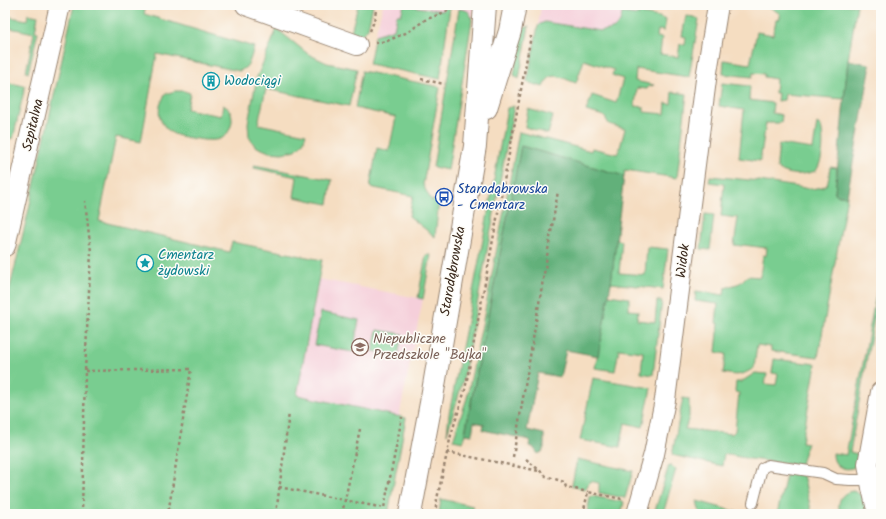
<svg xmlns="http://www.w3.org/2000/svg" width="886" height="519" viewBox="0 0 886 519" font-family="Kalam,sans-serif">
	<rect width="100%" height="100%" fill="#fdfcf7"/>
	<filter id="ink" filterUnits="userSpaceOnUse"><feTurbulence type="fractalNoise" baseFrequency=".025" numOctaves="2"/><feDisplacementMap in="SourceGraphic" scale="8" xChannelSelector="R" yChannelSelector="G"/><feConvolveMatrix kernelMatrix="1 2 1 2 8 2 1 2 1" color-interpolation-filters="sRGB"/></filter>
	<filter id="wash" filterUnits="userSpaceOnUse"><feTurbulence type="fractalNoise" baseFrequency=".012" numOctaves="4" result="noise"/><feDisplacementMap in="SourceGraphic" scale="16" xChannelSelector="R" yChannelSelector="G"/><feGaussianBlur stdDeviation="0.9" result="paint"/><feColorMatrix in="noise" values="0 0 0 0 0 0 0 0 0 0 0 0 0 0 0 0 0 1.4 0 .05"/><feComposite in="paint" operator="in"/></filter>
	<g filter="url(#wash)">
		<rect width="100%" height="100%" fill="#f5ddc1"/>
		<path fill="#f5cfda" d="M383 5H404L401 16 397 15 394 29 375 35Z
			M408 5H475L472 20 471 14 466 10 445 7 443 11Z
			M541 5H641L639 16 622 19 619 24 615 28 608 30 601 31 538 26Z
			M319 279 423 299 399 417 297 395Z"/>
		<path fill="#79cd90" stroke="#5a7c57" d="M74 5H146L144 14 254 47C251 56 250 68 239 71L157 54 141 142 116 137 99 221 229 252 232 242 322 260 297 395 406 418 388 514H5V308L28 213Z
			M358 5H373L368 28 363 34H358L351 32Z
			M404 5 443 11 445 6 450 7 440 79 369 64 375 35 394 29 397 15H401Z
			M641 5H644L643 14 659 17 666 20 664 31 658 30 657 37 662 38 660 54 678 57 680 44 685 45 686 37 682 36 686 16 694 17 699 19 689 77 636 69 635 81 654 85 648 87 647 89 637 88 635 106 644 107V112L665 114 666 103 671 104 672 92 687 94 677 178 625 170 624 176 521 146 463 442 453 440 467 398 488 296 519 132 591 151 592 148 617 154 619 151 625 129 609 124 604 116 586 111 592 95 616 103 623 79 612 75 614 70 584 60 576 83C561 78 551 69 543 87L527 82 538 26 540 24 545 22 601 31C614 30 621 27 622 13L639 15Z
			M760 5H857L848 60 844 99 785 94 784 100 777 101 778 93H775L776 79 764 77V74L753 73 752 77 723 74 724 60 750 64 757 32 773 35 776 20 780 19V14L773 9Z
			M459 9C468 10 470 11 472 20L448 170 433 167Z
			M28 14 38 16 35 31 38 32 28 73 26 72 34 33 5 27V16L27 20Z
			M529 26 519 79 514 75 522 29Z
			M277 29 308 54 327 63 357 69 349 106 266 89 258 124 306 134 303 143 296 150 282 153 269 152 255 146 249 137 248 123 257 77Z
			M362 71 440 87 423 185 431 200 439 201 435 237 409 216 413 196 370 187 377 148 389 151 396 117 355 108Z
			M5 82 25 86 13 139 10 138 9 141 5 140Z
			M722 83 750 86 749 100 773 103 772 113 782 115 781 123H766L760 161 739 158 744 110 719 106Z
			M175 91H184L190 93 187 109 221 116 223 105C230 109 232 112 232 120 232 126 228 135 222 138 217 141 209 140 204 140 197 139 180 137 174 134 162 128 156 114 161 103 162 100 164 97 165 94Z
			M514 106 463 380 447 434 449 414 483 240 507 108Z
			M528 109 553 116 548 134 525 127Z
			M817 123 821 126C824 139 824 159 816 171 801 175 791 177 777 168V163L779 144 813 149Z
			M254 165 332 180 328 204 294 197 297 177 254 168Z
			M830 167 837 168 835 193 839 196H847L818 357 771 351V347L757 345 754 368C741 376 738 376 723 373L726 354 716 352 719 323H716L718 304 695 301 696 291 724 295 725 288 740 283 747 276 760 277 763 255 766 256 767 248 743 245 742 246 734 245 738 218 721 216 724 184 709 182 710 176 759 181 811 189 822 187 827 184 829 177Z
			M705 214 714 215 710 250 701 249Z
			M616 240 622 241 619 273 645 275 647 247 668 249 663 289 611 283Z
			M426 255H431L423 299 418 298Z
			M881 267V280L850 452 862 455C862 456 861 460 860 461 855 472 838 471 834 460 833 457 833 455 833 453L846 455Z
			M609 295 629 298V310L638 311 637 320 655 322 657 301H662L653 375 641 373 643 352 619 349 615 371 595 368Z
			M321 312 359 320 353 352 314 345Z
			M377 330 402 334 398 356 373 351Z
			M774 359 816 364 802 442 807 443 801 464H790L750 459 724 454 722 466 672 455 683 398 689 399V417L685 429 732 434 735 431 739 393 735 392 736 382H741L755 373 767 374 765 384 776 385 778 374 772 373Z
			M593 378 651 388 643 427 625 423 620 447 580 440Z
			M577 459 633 471 625 498 599 493V483L590 481 585 490 572 486V485Z
			M669 465 676 469 663 514H654Z
			M787 471 803 475 812 514H777Z
			M853 491C864 495 865 500 868 510L853 514 852 513 840 514C837 502 840 493 853 491Z
			M592 496 624 502 621 514H587L590 497Z
			M441 499 473 506 472 511 485 514H439Z
			M697 501 744 514H700Z"/>
		<path fill="#62b07a" stroke="#4e6d4c" d="M848 60 869 64 870 70 847 196H839L835 193Z
			M521 146 624 176 611 283 598 356 566 350 560 377 538 373 527 430 544 434V448L542 452 538 454 533 447 529 446 530 440 483 430 484 424 474 422 472 435 465 434Z"/>
	</g>
	<g filter="url(#ink)">
		<g fill="none" stroke-linecap="round" stroke-linejoin="round">
			<g stroke="#988470" stroke-width="12">
				<path id="service" d="M753 503 762 468 768 465 823 473 836 479 850 480H870"/>
			</g>
			<g stroke="#988470" stroke-width="22">
				<path id="minor" d="M246 5 357 45
					M5 246 60 5
					M637 514 654 454 665 400 697 149 707 72 718 5
					M878 514 872 488 868 464 881 392"/>
			</g>
			<g stroke="#988470" stroke-width="24">
				<path id="tertiary" d="M486 108 510 31 515 5
					M410 514 431 403 475 146 485 5"/>
			</g>
			<path stroke="#988470" stroke-width="2.5" stroke-dasharray="3 3" stroke-linecap="butt" d="M370 31 374 21 377 5
				M375 43 387 41 408 32 425 20 455 8
				M421 79 444 84
				M85 371 191 369 168 514
				M447 452 539 471
				M513 457 558 191
				M526 459 546 476 564 482 566 487 588 492
				M279 487 384 508 402 417
				M82 514 85 371 91 252 85 201
				M276 514 289 413
				M342 514 360 429
				M435 514 437 499 451 435 465 390 531 36
				M583 514 588 492 622 499"/>
			<use href="#service" stroke="#fff" stroke-width="10"/>
			<use href="#minor" stroke="#fff" stroke-width="20"/>
			<use href="#tertiary" stroke="#fff" stroke-width="22"/>
		</g>
	</g>
	<defs>
		<g id="building-ring" transform="scale(0.9)"><circle r="9.5" fill="#fdfcf7" stroke="#0f9aa8" stroke-width="1.5"/><path d="M-4-6H4V6H1V3H-1V6H-4ZM-2.5-4.3h1.7v1.8h-1.7ZM.8-4.3h1.7v1.8H.8ZM-2.5-1h1.7V.8h-1.7ZM.8-1h1.7V.8H.8Z" fill="#0f9aa8"/></g>
		<g id="bus-ring" transform="scale(0.9)"><circle r="9.5" fill="#fdfcf7" stroke="#1a4fb4" stroke-width="1.5"/><path d="M-5-6H5V4H4V6H2V4H-2V6H-4V4H-5ZM-3.5-4V0h7V-4ZM-3.5 1.2v1.5H-2V1.2ZM2 1.2v1.5H3.5V1.2Z" fill="#1a4fb4"/></g>
		<g id="sight-ring" transform="scale(0.9)"><circle r="9.5" fill="#fdfcf7" stroke="#0f9aa8" stroke-width="1.5"/><path d="M0-6L1.8-2.2L6-1.7L2.9 1.2L3.7 5.4L0 3.3L-3.7 5.4L-2.9 1.2L-6-1.7L-1.8-2.2Z" fill="#0f9aa8"/></g>
		<g id="school-ring" transform="scale(0.9)"><circle r="9.5" fill="#fdfcf7" stroke="#8d6e63" stroke-width="1.5"/><path d="M0-5L7-2L0 1L-7-2ZM-4 1L0 2.5L4 1V4Q0 6-4 4Z" fill="#8d6e63"/></g>
	</defs>
	<g fill-rule="evenodd">
		<use href="#building-ring" x="211" y="81"/>
		<use href="#bus-ring" x="444" y="197"/>
		<use href="#sight-ring" x="145" y="263"/>
		<use href="#school-ring" x="360" y="347"/>
	</g>
	<g text-anchor="middle" dominant-baseline="central" stroke-width="3" stroke-linejoin="round" paint-order="stroke">
		<g font-size="14" fill="#0d838f" stroke="#fdfcf7" text-anchor="start">
			<text x="224" y="81">Wodociągi</text>
			<text x="158" y="255">Cmentarz<tspan x="158" dy="16">żydowski</tspan></text>
		</g>
		<g font-size="14" fill="#3b2a1e" stroke="#fdfcf7">
			<text transform="translate(33 125) rotate(-77)">Szpitalna</text>
			<text transform="translate(683 261) rotate(-83)">Widok</text>
			<text transform="translate(453 271) rotate(-80)">Starodąbrowska</text>
		</g>
		<g font-size="14" fill="#164399" stroke="#fdfcf7" text-anchor="start">
			<text x="457" y="189">Starodąbrowska<tspan x="457" dy="16">- Cmentarz</tspan></text>
		</g>
		<g font-size="14" fill="#785e54" stroke="#fdfcf7" text-anchor="start">
			<text x="373" y="339">Niepubliczne<tspan x="373" dy="16">Przedszkole "Bajka"</tspan></text>
		</g>
	</g>
	<rect width="886" height="519" fill="none" stroke="#fdfcf7" stroke-width="20"/>
</svg>
